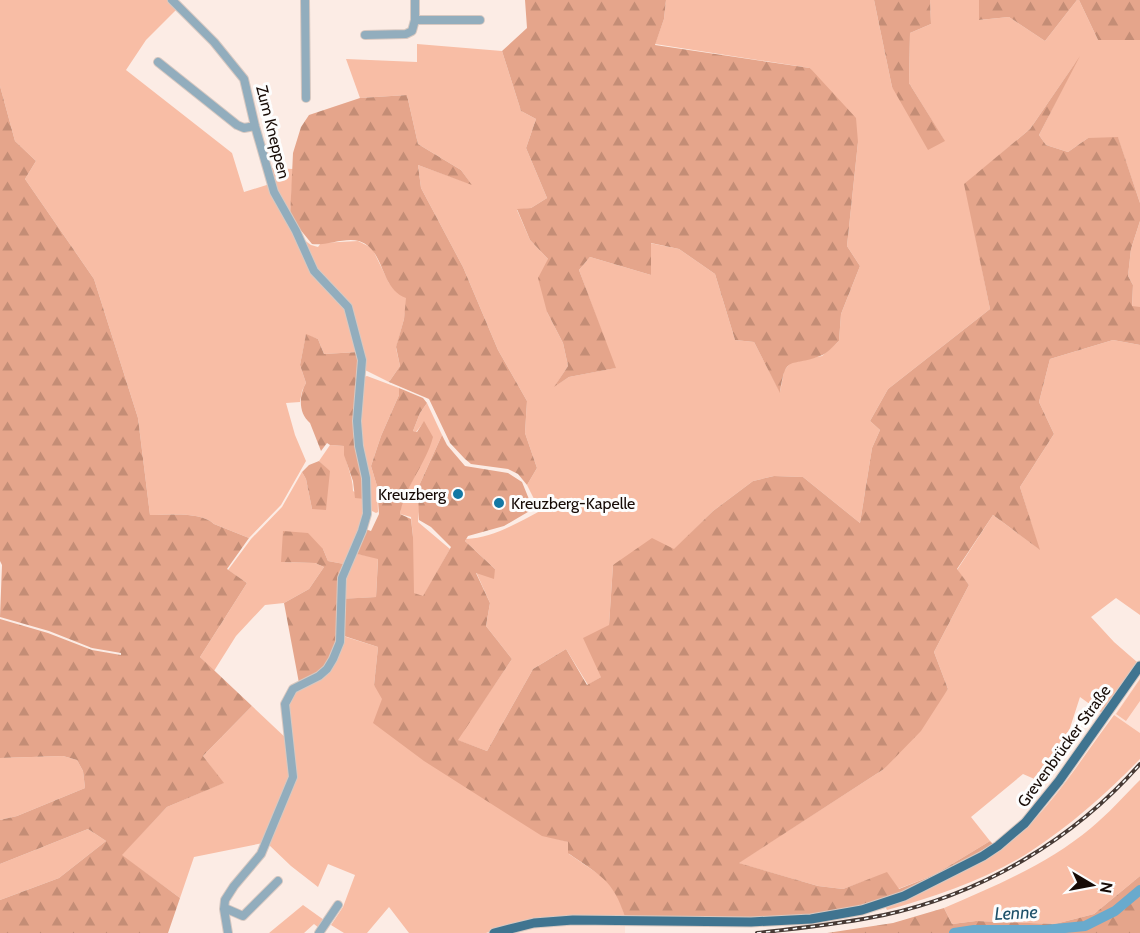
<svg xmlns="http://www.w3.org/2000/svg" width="1140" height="933" viewBox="0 0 1140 933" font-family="Cabin,sans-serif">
	<defs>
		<pattern id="forest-firs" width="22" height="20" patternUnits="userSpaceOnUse" patternTransform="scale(1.5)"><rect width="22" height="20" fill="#e5a58b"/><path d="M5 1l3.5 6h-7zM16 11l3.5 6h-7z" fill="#c48d76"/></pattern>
	</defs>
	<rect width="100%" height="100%" fill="#fcece5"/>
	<path fill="#fee1d6" d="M1140 677V733L1114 715Z
		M562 923H625V933H502Z"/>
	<path fill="#f8bda5" d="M0 0H169L176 10 146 40 126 70 232 153 244 192 273 183 270 168 293 169 290 217 301 247 344 306 358 352 324 354 318 339 306 335 300 365 306 383 302 391 300 402 286 403 295 435 306 461 281 505 249 538 214 524C201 511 167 515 150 515L138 418 94 279 25 179 36 161 15 141 0 86Z
		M666 0H874L892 87 944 140 909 83 910 33 931 24 930 0H979V20L1009 17 1045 41 1077 0H1079L1098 40H1140V203L1118 138H1088L1068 152 1046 145 1039 135 1076 62 1030 129 965 184 990 309 888 389 870 421 880 430 872 448 860 523 803 477 774 476 753 481 713 511 674 550 613 565 609 625 601 677 588 685 566 649 533 669 487 751 457 740 512 659 486 626 490 603 476 572 495 569 465 541 466 539C493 538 517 523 540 511L527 485 537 468 525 433 527 401 498 350 463 267 421 188 418 165 471 184 461 170 418 144 407 95 360 98 346 59 417 62V44L502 51 521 111 536 119 526 148 547 198 531 208 517 210 530 240 548 259 547 312 563 343 568 366 555 386 569 377 615 368 579 270 590 257 651 275 650 243 679 249 715 274 735 340 754 342 780 392 784 371 791 362 822 356 839 341 841 314 860 266 847 246 858 142 810 68 655 44 664 19Z
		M1140 221V307H1132L1133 285 1128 276 1131 249Z
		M303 239 311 245 318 247 321 243 358 241 372 248 389 283 407 297 404 319 396 348 400 366 389 382 365 370 350 307 321 277Z
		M1113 340 1140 345V615L1116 598 1091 617 1114 642 1137 662 1102 713 1080 697 1069 731 1039 781 1023 774 971 817 990 841 934 875 898 889 887 873 843 889 818 886 738 863 884 769 948 689 934 652 969 585 957 570 993 515 1039 549 1020 487 1054 434 1039 402 1050 359Z
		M367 376 399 388V395L381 436 371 466 377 486 378 512 376 513 370 510 359 429 364 377Z
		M427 403 442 435 418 488 420 501 418 522 450 549 423 597 413 593V537L411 517 400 514 402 502 414 477 424 422 416 432 413 431 420 413Z
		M330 445 344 446C344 461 353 475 353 491L365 499C364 523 354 543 344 564L328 561 323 549 281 562 315 563 324 567 309 589 284 603 265 605 236 636 214 671 200 657 247 583 228 570 251 539 282 507 302 472 306 479 312 509 329 471 319 461Z
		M353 553 378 558 376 597 341 599 342 578Z
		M343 636 378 647 374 685 542 835 569 842V854L610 882 621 903 625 917 570 916 525 920 486 933H409L389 907 367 933H344L331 925 343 907 355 875 328 864 318 887 291 866 268 844 294 781 288 716 289 697Z
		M1140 679V701L1126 721 1116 714Z
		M252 706 288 740 291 775 263 843 194 857 180 898 121 855 167 807 223 783 203 756Z
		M1114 715 1140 733V759C1107 793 1071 825 1031 851 988 879 937 896 887 910L885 906C929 889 993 861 1026 828 1058 797 1087 751 1114 715Z
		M63 756 77 760 83 771 85 788 17 816 0 820V758Z
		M1140 780V876L1094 914 1055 924 976 921 952 924 944 908C995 886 1048 864 1091 828 1108 814 1124 796 1140 780Z
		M88 829 106 841 59 878 0 900V864Z
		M303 905 324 920 319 928 314 924 304 933H269Z"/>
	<path fill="url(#forest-firs)" d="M525 0H666L664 19 655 45 810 68 856 118 858 142 847 246 860 266 841 314 839 341C833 346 827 354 820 356 789 368 786 353 780 393L754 342 735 340 715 274 679 249 651 243V275L590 257 579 270 616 368 569 377 554 387 568 366 563 343 547 312 538 278 548 259 530 240 517 209 531 208 547 198 526 148 536 119 521 111 502 51 527 28Z
		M874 0H930L931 24 910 33 909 83 945 141 928 150 892 87Z
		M979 0H1077L1045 41 1009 17 979 20Z
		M1079 0H1140V40H1098Z
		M1080 56 1039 135 1046 145 1068 152 1088 138 1118 137 1140 203V221L1131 249 1128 276 1133 285 1132 306 1140 307V345L1113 340 1050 359 1039 402 1054 434 1020 487 1040 550 993 515 957 569 969 585 934 652 948 689 921 731 884 769 739 863 818 886 843 889 887 872 899 889 934 875 990 841 993 844 935 878 879 901 830 915 765 919 625 917C613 879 599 875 568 853V842L542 836 424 761 373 723 382 699 374 685 378 647 338 634 337 647 321 674 299 683 284 603 309 589 324 567 315 563 281 562 283 531 308 533 323 549 328 561 344 564 339 599 376 597 378 559 353 553 365 529 371 531 379 514 377 486 371 466 381 436 399 395V388L423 398 427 403 420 413 413 431 417 432 424 421 433 437C426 464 405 486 400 514L411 519 413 537 414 593 423 596 451 547 431 527 419 520 418 488 442 435 447 445 465 466 508 473 522 482 533 509 504 526 468 536 465 541 495 569 494 579 476 573 490 603 486 626 512 659 458 740 487 751 533 669 566 649 587 685 601 677 583 638 609 625 613 565 652 538 674 549 713 511 753 481 774 476 803 477 860 523 872 448 880 430 870 421 888 389 990 309 964 184 1030 129Z
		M0 86 15 141 36 161 25 179 94 279 138 418 150 515C167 515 201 511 214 524L249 538 227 569 247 583 200 657 252 706 203 756 224 783 167 807 122 855 180 898 168 933H0V900L59 878 106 841 88 829 0 864V820L17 816 85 788 83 771 77 760 63 756 0 758V619L48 633 92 650 121 655V653L92 648 49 631 0 617 2 565 0 561Z
		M407 95 418 144 461 170 472 185 418 165 421 188 463 267 498 350 527 401 525 433 537 468 527 485 518 474 508 469 471 464 465 459 450 443 429 399 389 382 400 366 396 347 404 319 406 298C379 288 386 250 359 241 345 237 326 246 312 244L290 217 293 153 301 127 309 115 360 98Z
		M306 334 318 339 324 354 358 352V394L365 499 355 498 353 481 344 455V446L330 445 327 443 321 451 310 423C298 413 299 395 306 383L300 365Z
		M319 461 330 471 326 510 312 509 306 479 302 472 309 465Z
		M1140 876V933H827L893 923 944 908 952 924 976 921 1055 924 1094 914Z"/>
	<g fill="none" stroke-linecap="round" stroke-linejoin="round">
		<path stroke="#69aacd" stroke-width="10" d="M954 933 974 930H1045L1085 926 1115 911 1140 890"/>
		<g stroke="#d7c8c1" stroke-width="10">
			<path id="minor" d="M172 0 214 42 244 79 255 126 274 192 296 231 314 271 348 307 362 360 357 421 359 446 366 478 367 514 362 531 342 578 340 642 333 659 327 669 319 676 293 689 285 704 293 777 261 854 234 886 225 900 224 909 228 933
				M305 0 306 98
				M415 20H480
				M365 35 406 34 412 31 415 20V0
				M158 62 237 125 244 128 255 126
				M224 909H227L243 916 278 881
				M319 933 338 905"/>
		</g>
		<g stroke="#d7c8c1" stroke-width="11">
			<path id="major" d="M494 933 534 923 573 920 751 922 811 919 862 910 904 896 983 856 998 846 1025 823 1059 781 1140 666"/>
		</g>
		<use href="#minor" stroke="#92adbd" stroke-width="8"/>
		<use href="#major" stroke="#407490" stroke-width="9"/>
		<g stroke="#473a35" stroke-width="4">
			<path id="rail" d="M757 933C799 928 842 924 884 915 982 894 1074 839 1140 764"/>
		</g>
		<use href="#rail" stroke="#fdfdfd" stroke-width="1.5" stroke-dasharray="4.5" stroke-linecap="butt"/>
	</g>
	<g fill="#1378a4" stroke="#fdfdfd" stroke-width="2">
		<circle cx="458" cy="494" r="6"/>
		<circle cx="499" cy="503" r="6"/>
	</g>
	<g text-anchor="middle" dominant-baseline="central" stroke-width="6" stroke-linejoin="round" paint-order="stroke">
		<g font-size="16" fill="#170b06" stroke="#fdfdfd">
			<text transform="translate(273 132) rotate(76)">Zum Kneppen</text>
			<text transform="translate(1064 746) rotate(-54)">Grevenbrücker Straße</text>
		</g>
		<g font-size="16" fill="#170b06" stroke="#fdfdfd" text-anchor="end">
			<text x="446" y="494">Kreuzberg</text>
			<text x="511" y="503" text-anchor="start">Kreuzberg-Kapelle</text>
		</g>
		<g font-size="18" font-style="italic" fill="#1d5069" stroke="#fdfdfd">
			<text transform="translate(1016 913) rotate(-3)">Lenne</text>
		</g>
	</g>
	<g transform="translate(1092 885) rotate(100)" stroke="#fdfdfd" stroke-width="4.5" paint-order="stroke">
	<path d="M0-4.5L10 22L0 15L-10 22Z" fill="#170b06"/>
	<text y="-9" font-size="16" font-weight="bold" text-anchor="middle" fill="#170b06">N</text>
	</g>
</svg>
